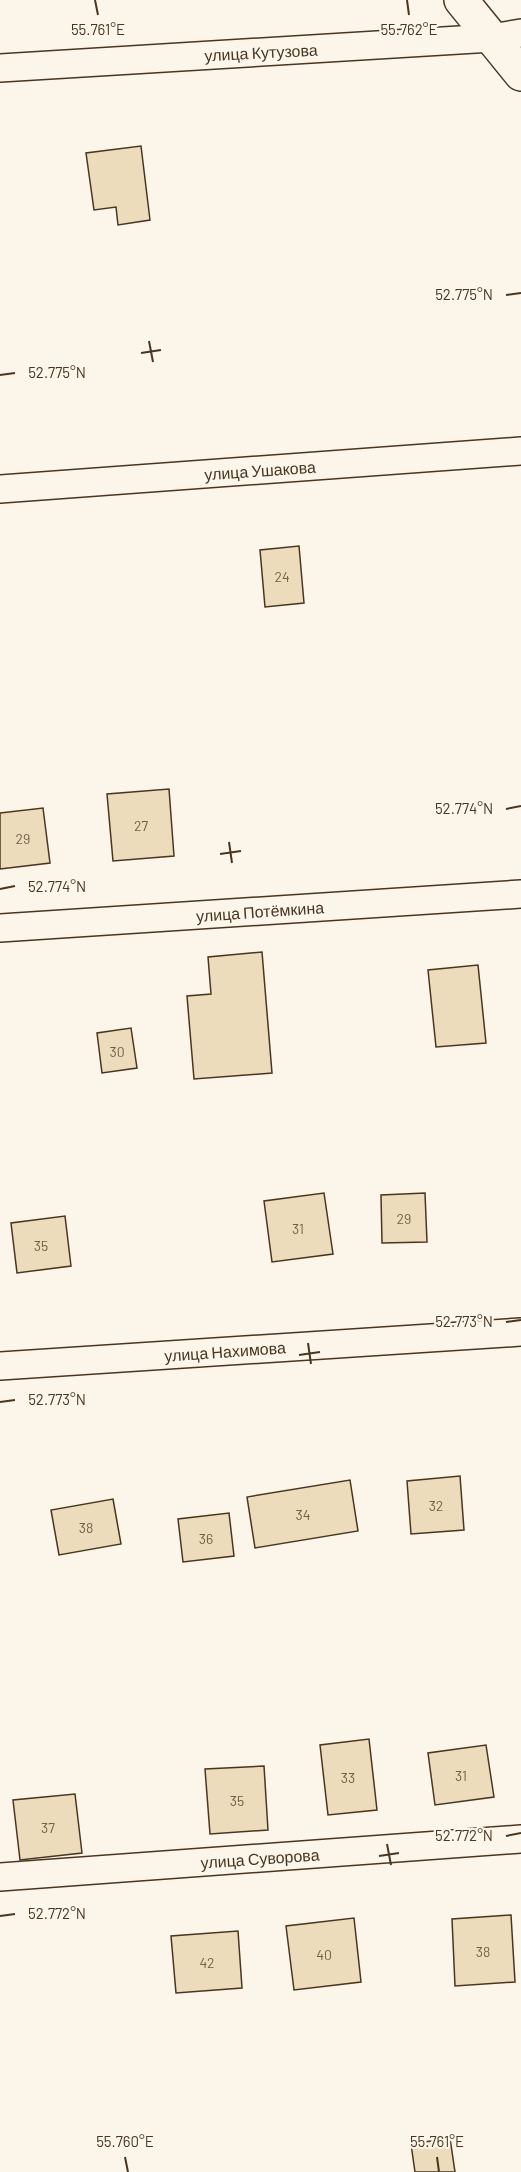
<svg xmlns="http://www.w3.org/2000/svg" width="521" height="2172" viewBox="0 0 521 2172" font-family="Barlow,sans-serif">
	<rect width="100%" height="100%" fill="#fbf6e9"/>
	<path fill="#ecdcbc" stroke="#4a3520" stroke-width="1.5" d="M141 146 150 220 118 225 116 207 94 210 86 153Z
		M299 546 304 603 265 607 260 550Z
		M169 789 174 856 113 861 107 794Z
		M43 808 50 863 0 869V813Z
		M262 952 272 1073 194 1079 187 996 211 994 208 957Z
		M478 965 486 1043 436 1047 428 970Z
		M131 1028 137 1068 102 1073 97 1033Z
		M324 1193 333 1254 272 1262 264 1201Z
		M425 1193 427 1242 382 1243 381 1195Z
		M65 1216 71 1266 17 1273 11 1223Z
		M460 1476 464 1530 411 1534 407 1481Z
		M350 1480 358 1531 255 1548 247 1497Z
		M113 1499 121 1544 59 1555 51 1510Z
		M229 1513 234 1556 183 1562 178 1519Z
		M369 1739 377 1810 328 1815 320 1745Z
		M486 1745 494 1797 435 1805 428 1753Z
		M264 1766 268 1830 210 1834 205 1769Z
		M75 1794 82 1853 20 1860 13 1800Z
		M511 1915 515 1982 455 1986 452 1919Z
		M354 1918 361 1982 294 1990 286 1926Z
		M238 1931 242 1988 176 1993 171 1936Z
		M450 2138 455 2172H415L411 2144Z"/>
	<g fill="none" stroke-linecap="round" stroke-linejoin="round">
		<g stroke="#4a3520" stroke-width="30">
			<path id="minor" d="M0 68 492 38 521 33
				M0 489 521 451
				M0 928 521 894
				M0 1366 521 1332
				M0 1877 521 1839"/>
		</g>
		<g stroke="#4a3520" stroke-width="36">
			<path id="tertiary" d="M461 0 521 74"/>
		</g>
		<use href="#minor" stroke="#fbf6e9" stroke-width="27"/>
		<use href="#tertiary" stroke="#fbf6e9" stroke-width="33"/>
	</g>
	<path fill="none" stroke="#4a3520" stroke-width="2" d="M95 0 98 15M407 0 409 15M506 295 521 293M149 341 153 362M141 353 161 350M0 375 15 373M506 809 521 806M229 842 232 863M220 854 241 851M0 889 15 886M506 1322 521 1320M308 1343 311 1364M299 1355 320 1352M0 1402 15 1400M506 1836 521 1833M387 1844 391 1865M379 1856 399 1853M0 1916 15 1914M125 2157 128 2172M437 2157 439 2172"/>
	<g text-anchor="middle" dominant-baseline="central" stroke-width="4.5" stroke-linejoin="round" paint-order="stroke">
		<g font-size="14" fill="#725f47">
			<text x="282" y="576">24</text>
			<text x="141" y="825">27</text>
			<text x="23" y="838">29</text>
			<text x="117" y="1051">30</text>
			<text x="404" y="1218">29</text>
			<text x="298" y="1228">31</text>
			<text x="41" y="1245">35</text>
			<text x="436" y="1505">32</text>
			<text x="303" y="1514">34</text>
			<text x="86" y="1527">38</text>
			<text x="206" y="1538">36</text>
			<text x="461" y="1775">31</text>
			<text x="348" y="1777">33</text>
			<text x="237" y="1800">35</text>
			<text x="48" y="1827">37</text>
			<text x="483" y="1951">38</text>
			<text x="324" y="1954">40</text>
			<text x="207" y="1962">42</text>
		</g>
		<g font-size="16" fill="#4a3520" stroke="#fbf6e9">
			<text transform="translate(261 52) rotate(-3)">улица Кутузова</text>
			<text transform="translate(260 470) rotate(-4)">улица Ушакова</text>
			<text transform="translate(260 911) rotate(-4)">улица Потёмкина</text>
			<text transform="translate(225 1351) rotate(-4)">улица Нахимова</text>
			<text transform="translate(260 1858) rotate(-4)">улица Суворова</text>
		</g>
	</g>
	<g font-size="15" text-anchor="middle" fill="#4a3520" stroke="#fbf6e9" stroke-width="4.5" stroke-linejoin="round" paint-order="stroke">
		<text x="98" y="35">55.761°E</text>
		<text x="409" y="35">55.762°E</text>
		<text x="464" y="300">52.775°N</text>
		<text x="57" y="378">52.775°N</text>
		<text x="464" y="814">52.774°N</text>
		<text x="57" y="892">52.774°N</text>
		<text x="464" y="1327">52.773°N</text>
		<text x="57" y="1405">52.773°N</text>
		<text x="464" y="1841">52.772°N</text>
		<text x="57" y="1919">52.772°N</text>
		<text x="125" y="2147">55.760°E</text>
		<text x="437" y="2147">55.761°E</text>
	</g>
</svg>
